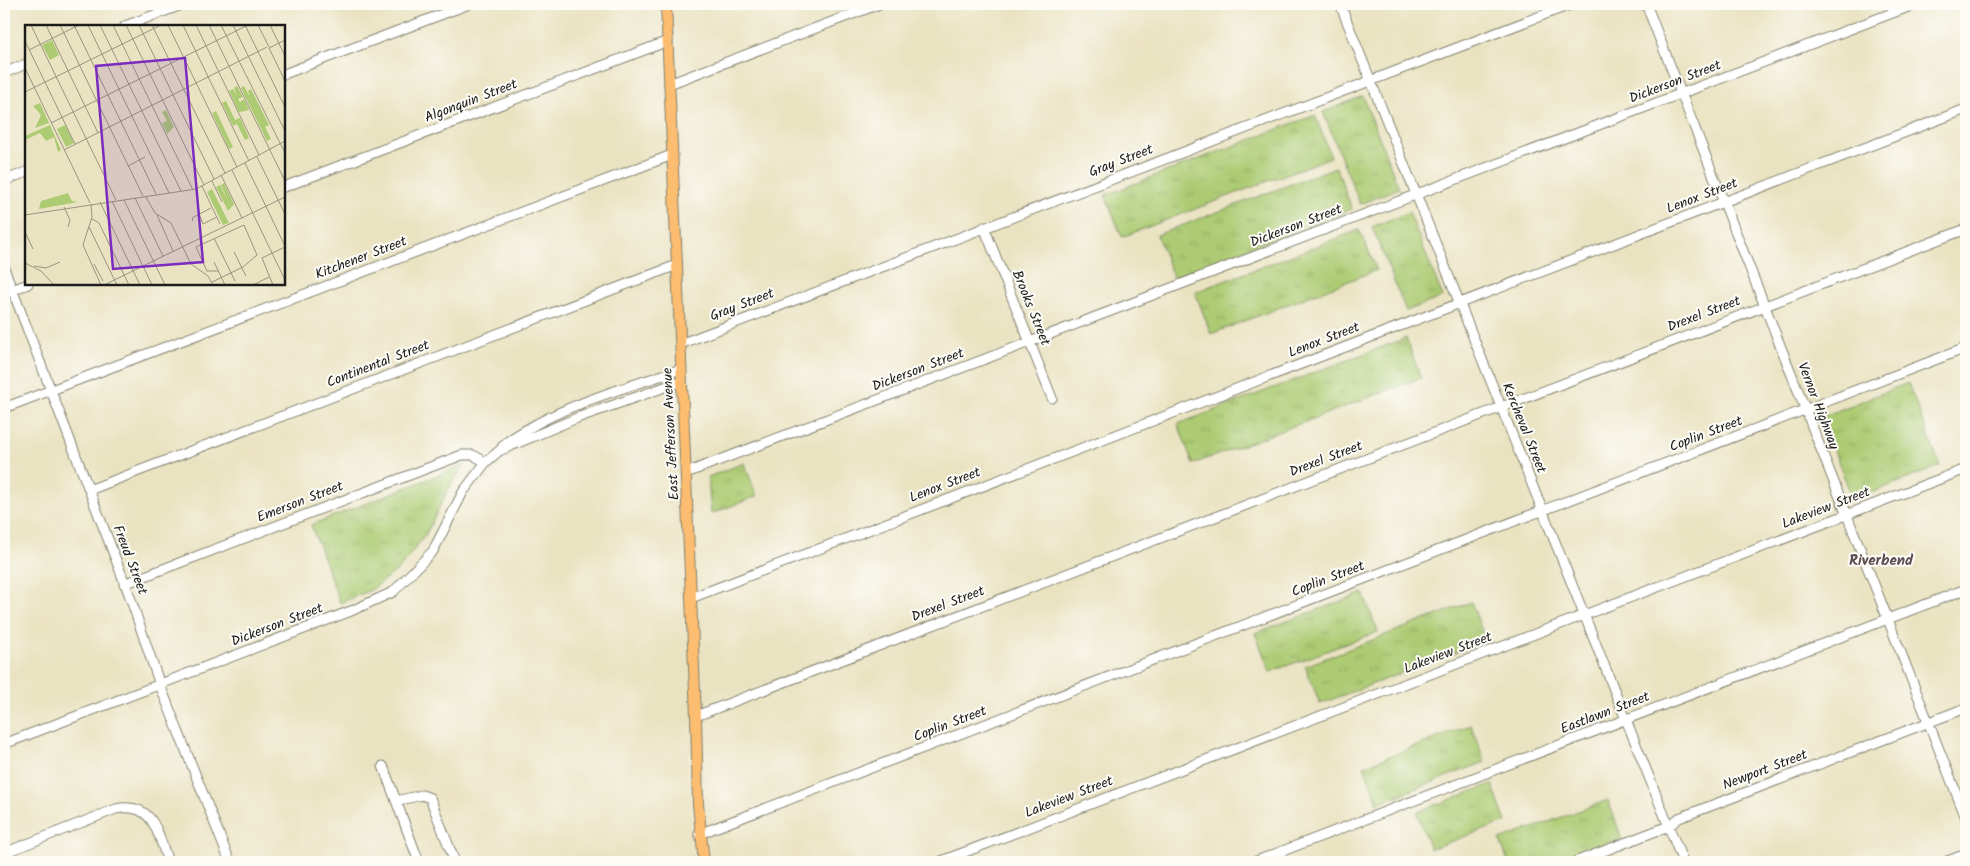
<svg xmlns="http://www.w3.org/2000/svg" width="1970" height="866" viewBox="0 0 1970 866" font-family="Kalam,sans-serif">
	<defs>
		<pattern id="grass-tufts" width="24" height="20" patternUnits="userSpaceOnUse" patternTransform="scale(1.25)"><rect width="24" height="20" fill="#accb72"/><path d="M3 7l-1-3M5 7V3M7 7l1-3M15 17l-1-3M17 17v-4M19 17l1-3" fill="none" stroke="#93ae62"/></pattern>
	</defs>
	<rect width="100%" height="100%" fill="#fdfcf7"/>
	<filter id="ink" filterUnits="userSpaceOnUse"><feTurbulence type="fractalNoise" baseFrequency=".02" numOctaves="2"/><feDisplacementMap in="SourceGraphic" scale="10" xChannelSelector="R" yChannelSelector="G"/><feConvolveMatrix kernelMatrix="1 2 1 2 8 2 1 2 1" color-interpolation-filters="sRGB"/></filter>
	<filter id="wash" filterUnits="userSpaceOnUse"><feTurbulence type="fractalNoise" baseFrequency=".0096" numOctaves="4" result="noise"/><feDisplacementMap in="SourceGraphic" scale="20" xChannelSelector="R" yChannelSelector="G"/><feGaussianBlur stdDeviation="1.12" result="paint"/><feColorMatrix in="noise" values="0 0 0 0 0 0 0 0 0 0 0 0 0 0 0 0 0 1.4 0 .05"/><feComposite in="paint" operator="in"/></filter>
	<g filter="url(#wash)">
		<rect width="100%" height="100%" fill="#eae3c2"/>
		<path fill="url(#grass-tufts)" stroke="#647447" d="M1363 96 1399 188 1360 204 1323 112Z
			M1315 115 1331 157 1122 237 1105 195Z
			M1336 167 1352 209 1173 277 1157 235Z
			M1409 212 1443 297 1406 311 1372 227Z
			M1359 230 1377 270 1211 334 1195 292Z
			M1406 338 1421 378 1193 464 1178 424Z
			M1908 383 1940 466 1853 500 1821 417Z
			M744 463 757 496 711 514 708 477Z
			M466 464 451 484 426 534 399 569 371 590 340 603 311 525Z
			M1363 593 1378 632 1270 672 1255 633Z
			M1471 602 1486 641 1320 704 1305 666Z
			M1471 725 1485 762 1378 803 1364 766Z
			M1492 784 1506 822 1430 849 1417 812Z
			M1608 800 1622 839 1559 862H1508L1500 840Z"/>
	</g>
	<g filter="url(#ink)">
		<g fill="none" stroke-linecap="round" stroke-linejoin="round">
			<g stroke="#83806f" stroke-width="11">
				<path id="minor" d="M1340 4 1683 862
					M1646 4 1966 818
					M125 26 184 4
					M4 73 26 64
					M284 74 469 4
					M669 84 879 4
					M4 181 26 172
					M284 187 668 41
					M984 227 1052 398
					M4 268 129 594 160 685 230 862
					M4 293 28 284
					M680 344 1572 4
					M4 408 672 155
					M502 447C507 440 516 436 524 431 572 402 628 387 681 369
					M686 473 1916 4
					M89 490 677 265
					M124 584 462 455H473L486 462
					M691 598 1966 109
					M696 716 1966 229
					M4 744 351 611 393 592 433 551 463 492 486 462 499 451 577 418 682 381
					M383 766 419 862
					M396 801 422 795 430 798 455 862
					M699 834 1966 348
					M4 853 116 809C154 801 158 834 168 862
					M939 862 1966 469
					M1254 862 1966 589
					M1575 862 1669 826 1679 818 1966 708
					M1945 862 1966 854"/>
			</g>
			<g stroke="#83806f" stroke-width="12">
				<path id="major" d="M666 4 696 716 698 804 704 862"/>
			</g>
			<use href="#minor" stroke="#fff" stroke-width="9"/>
			<use href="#major" stroke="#fcbd6f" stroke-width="10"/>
		</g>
	</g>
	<g text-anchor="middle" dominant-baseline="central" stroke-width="4" stroke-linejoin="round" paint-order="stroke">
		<g font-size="14" fill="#1c1c1c" stroke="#fdfcf7">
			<text transform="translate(1675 82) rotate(-21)">Dickerson Street</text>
			<text transform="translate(471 101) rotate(-21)">Algonquin Street</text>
			<text transform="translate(1121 161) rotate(-21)">Gray Street</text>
			<text transform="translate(1702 196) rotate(-21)">Lenox Street</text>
			<text transform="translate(1296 226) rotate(-21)">Dickerson Street</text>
			<text transform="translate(361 258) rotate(-21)">Kitchener Street</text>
			<text transform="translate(742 305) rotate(-21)">Gray Street</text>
			<text transform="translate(1031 308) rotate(68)">Brooks Street</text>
			<text transform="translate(1704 314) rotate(-21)">Drexel Street</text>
			<text transform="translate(1324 340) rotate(-21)">Lenox Street</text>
			<text transform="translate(378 364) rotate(-21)">Continental Street</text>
			<text transform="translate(918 370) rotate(-21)">Dickerson Street</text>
			<text transform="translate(1818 406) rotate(69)">Vernor Highway</text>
			<text transform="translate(1524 428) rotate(68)">Kercheval Street</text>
			<text transform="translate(671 434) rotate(-93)">East Jefferson Avenue</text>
			<text transform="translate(1706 434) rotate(-21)">Coplin Street</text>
			<text transform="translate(1326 459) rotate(-21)">Drexel Street</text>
			<text transform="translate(945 485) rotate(-21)">Lenox Street</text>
			<text transform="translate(300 502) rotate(-21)">Emerson Street</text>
			<text transform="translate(1826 508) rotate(-21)">Lakeview Street</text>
			<text transform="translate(130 560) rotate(69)">Freud Street</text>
			<text transform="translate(1328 579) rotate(-21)">Coplin Street</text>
			<text transform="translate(948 604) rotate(-21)">Drexel Street</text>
			<text transform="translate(277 625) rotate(-21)">Dickerson Street</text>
			<text transform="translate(1448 653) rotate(-21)">Lakeview Street</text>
			<text transform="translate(1605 713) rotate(-21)">Eastlawn Street</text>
			<text transform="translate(950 724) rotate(-21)">Coplin Street</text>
			<text transform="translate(1765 770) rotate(-21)">Newport Street</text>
			<text transform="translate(1069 797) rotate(-21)">Lakeview Street</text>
		</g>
		<g font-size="15" font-weight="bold" fill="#5d4d54" stroke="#fdfcf7">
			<text x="1881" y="561">Riverbend</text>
		</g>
	</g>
	<g transform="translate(25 25)">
		<rect width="260" height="260" fill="#eae3c2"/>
		<path d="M27 15 34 30 25 35 17 20ZM212 61 218 72 213 74 215 77 219 74 224 85 220 86 214 87 204 66 208 64 212 71 209 63ZM219 61 225 72 223 66 226 64 244 100 240 102 246 114 242 116 216 63ZM201 76 210 95 215 93 224 113 220 115 212 99 208 101 197 78ZM15 78 24 98 10 103 16 90 8 81ZM141 85 149 102 142 109 137 98 142 96 137 87ZM191 86 208 122 204 124 187 88ZM25 100 36 125 33 127 29 112 21 116 15 108 0 115V111ZM40 100 49 118 41 122 32 104ZM199 158 209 179 203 186 191 162 195 160 204 178 196 160ZM187 164 204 198 198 200 182 167ZM43 168 47 176 53 177 14 184 16 176Z" fill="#accb72"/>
		<path fill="none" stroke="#989380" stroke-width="1" d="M6 0 91 175M21 0 73 108M35 0 118 171M49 0 131 169M63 0 144 168M75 0 156 166M88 0 168 165M101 0 179 160M114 0 189 154M127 0 200 148M143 0 212 142M158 0 224 136M171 0 234 130M184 0 260 156M196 0 260 128M208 0 260 106M220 0 260 82M233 0 244 22M245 0 260 31M0 16 50 119M244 23 260 56M244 23 260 15M4 25 54 0M0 43 65 178M0 67 136 0M26 98 223 0M39 125 242 22M232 132 260 189M220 138 260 221M103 141 120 132M207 145 260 255M196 150 217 193M187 156 197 177M177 161 195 199M121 172 130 188 146 198 166 239 183 251 188 260M110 173 138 231M99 175 140 260M87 176 127 260M75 177 115 260M66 179 67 192 58 220 76 260M39 182 45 195 43 202M174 189 178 199 192 192M0 190 171 164 260 116M132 190 148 226M67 194 74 198 104 260M168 196 167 193 186 183M64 202 92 260M0 207 8 224M189 213 210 256M209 227 221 251M189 237 200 260M0 238 16 246 29 260M69 239 78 256M9 241 21 243 35 237M187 257 218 242 232 230 219 200 171 222 182 246H193M79 260 260 172M228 260 244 252M248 260 237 233 260 222"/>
		<path fill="#7b2cbf" fill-opacity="0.15" stroke="#7b2cbf" stroke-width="2.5" d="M160 33 178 237 88 244 71 41Z"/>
		<rect width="260" height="260" fill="none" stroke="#1c1c1c" stroke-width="2.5"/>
	</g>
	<rect width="1970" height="866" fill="none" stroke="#fdfcf7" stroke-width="20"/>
</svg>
